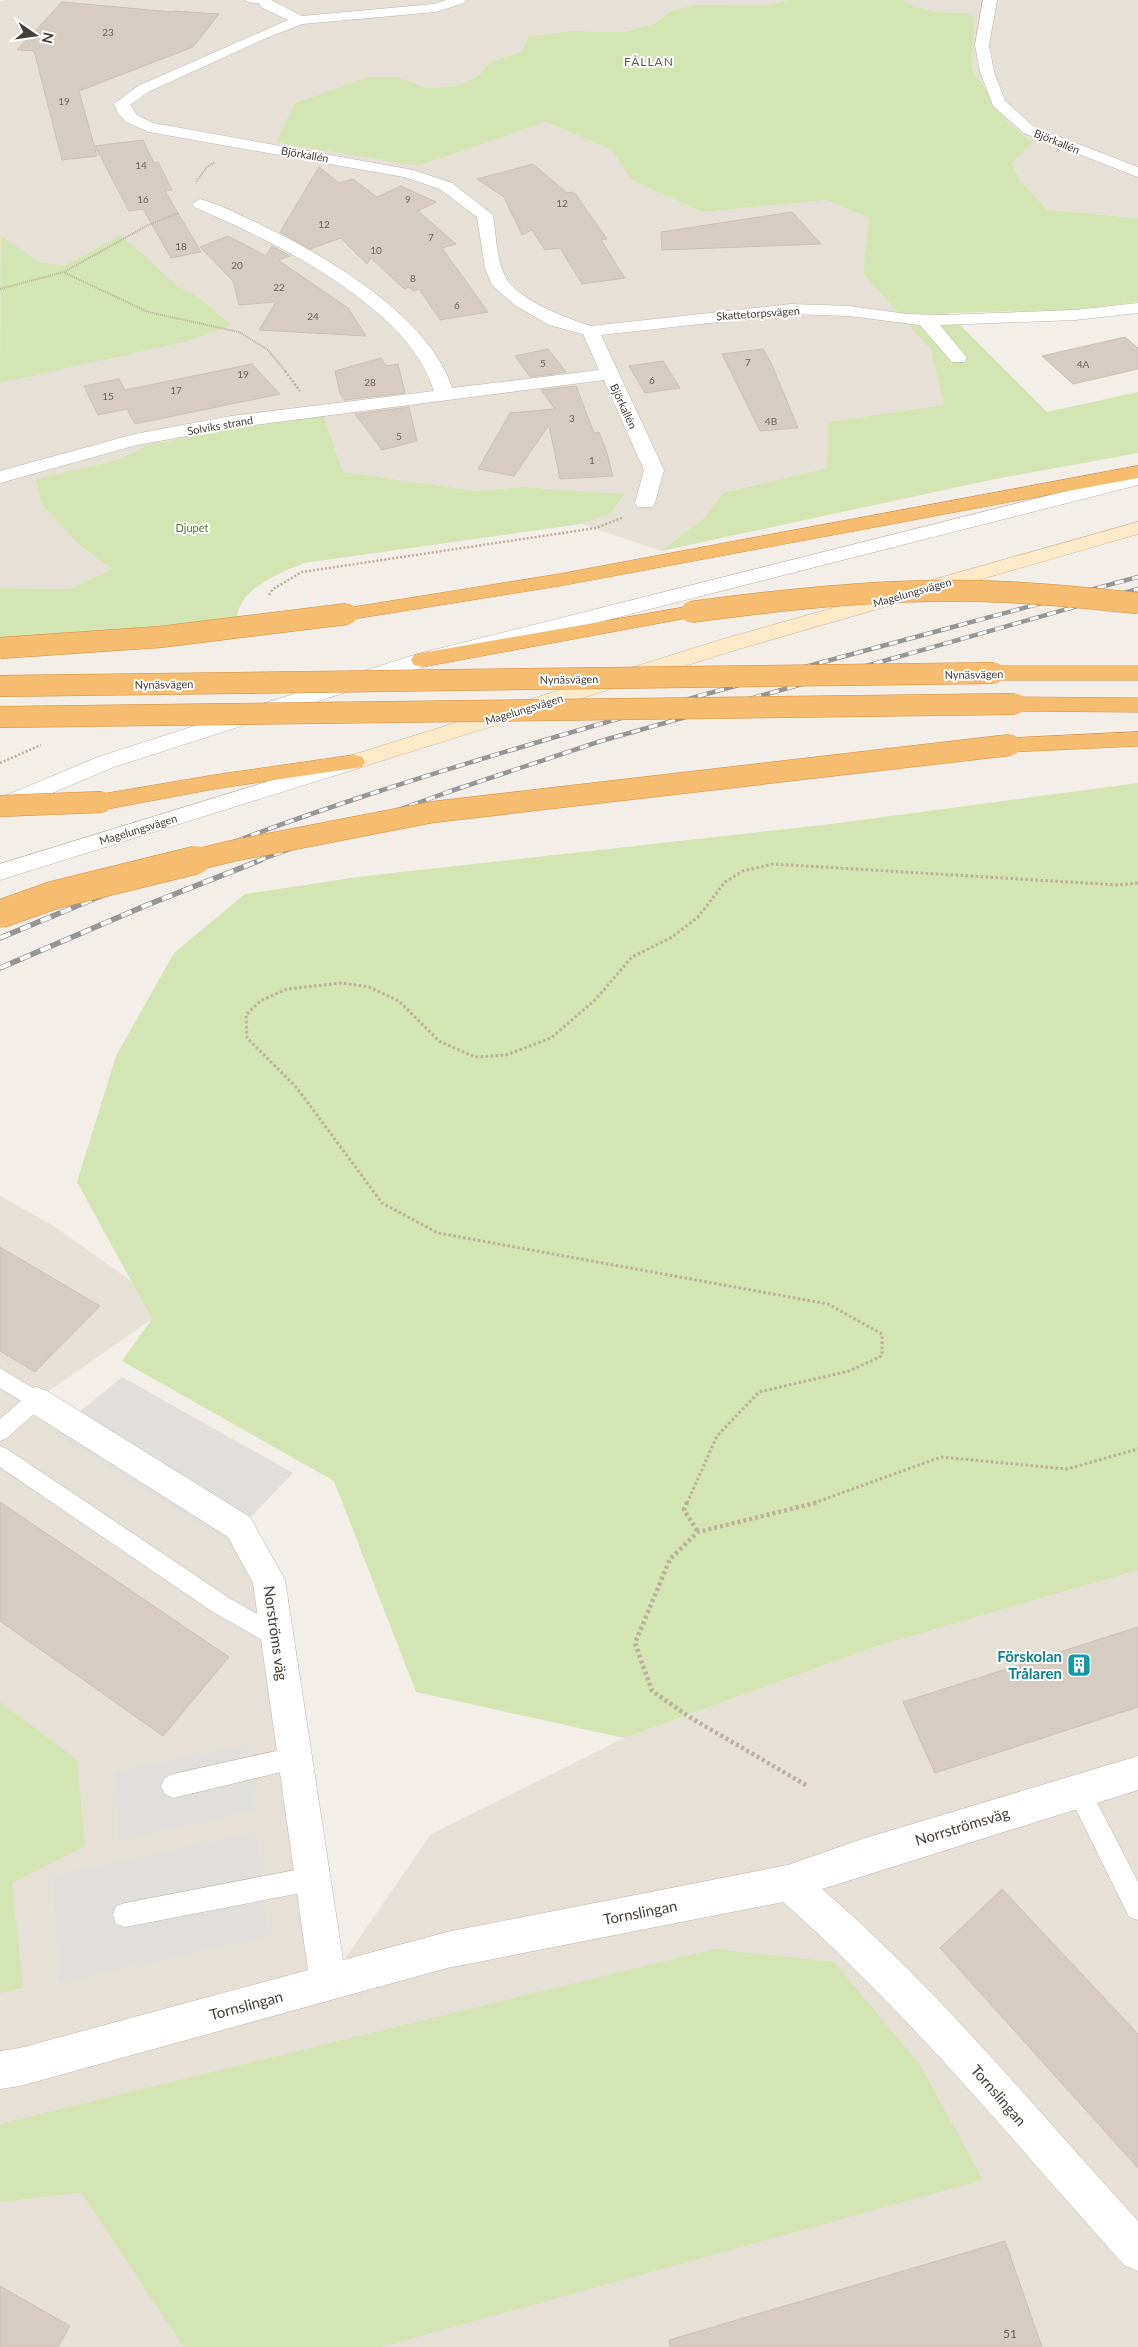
<svg xmlns="http://www.w3.org/2000/svg" width="1138" height="2347" viewBox="0 0 1138 2347" font-family="Lato,sans-serif">
	<rect width="100%" height="100%" fill="#f3eee8"/>
	<path fill="#e7e0d6" d="M5 0H789L763 6 671 11 654 24 623 32 572 31 523 51 490 62 478 76 458 86 427 88 398 77 327 92 295 103 418 166 546 122 612 149 633 181 703 212 827 200 869 218 863 273 931 350 945 405 828 422 827 468 723 493 704 518 661 551 581 524 610 514 625 494 523 487 477 491 343 472 323 416 235 428 148 445 117 460 36 479 81 546 112 569 69 589 0 588V2Z
		M902 0H1138V218L1048 210 1020 181 1012 163 1033 143 1007 122 972 69 975 17 966 13 937 12 920 8Z
		M0 1196 54 1226 131 1281 152 1319 36 1400 239 1527 269 1580 329 1982 431 1834 624 1738 874 1647 1138 1570V2347H0Z"/>
	<path fill="#d3e5b2" d="M789 0H902L920 8 937 12 966 13 975 17 972 69 1007 122 1033 143 1012 163 1020 181 1048 210 1138 218V302L1074 310 948 313 1047 412 1138 392V453L995 479 661 551 704 518 723 493 827 468 828 422 944 405 931 350 863 273 869 218 827 200 703 212 633 181 611 149 546 122 418 166 276 142 295 103 368 77H398L427 88 458 86 478 76 490 62 523 51 528 37 572 31 623 32 654 24 671 11 696 5 763 6Z
		M121 235 176 285 199 298 231 325 188 341 0 383 1 236 39 262 65 266Z
		M323 415 343 472 477 491 523 487 625 494 610 514 581 524 304 563C280 573 240 588 237 617L123 631 0 641V588L69 589 112 569 81 546 42 505 36 479 117 460 148 445 235 428Z
		M1138 783V1570L874 1647 624 1738 416 1692 334 1481 122 1361 152 1319 77 1182 116 1056 174 953 245 894 358 877 831 824Z
		M0 1702 77 1760 85 1846 12 1883 23 1988 0 1993Z
		M714 1949 834 1962 920 2065 983 2180 381 2347H184L81 2192 0 2202V2124Z"/>
	<path fill="#e1dfdc" d="M122 1377 293 1473 228 1541 54 1433Z
		M248 1744 255 1810 119 1840 114 1772Z
		M256 1832 268 1936 59 1983 53 1876Z"/>
	<path fill="#d7ccc1" stroke="#cec0b1" d="M62 2 173 12 175 11 219 14 193 47 79 91 97 156 62 160 34 51 17 50Z
		M143 140 154 163 158 162 172 190 165 191 201 252 171 258 143 209 129 211 95 146Z
		M533 164 567 193 574 192 607 239 601 240 625 278 582 284 560 248 545 250 532 230 522 235 504 197 477 179Z
		M319 167 339 183 353 179 377 197 401 186 436 202 418 211 456 244 442 248 488 312 440 320 419 289 413 291 409 287 404 289 371 258 367 264 341 238 310 249 280 232Z
		M792 212 821 244 662 250 661 232Z
		M228 236 266 256 272 246 290 256 278 260 348 308 366 336 259 330 276 302 239 305 233 281 200 247Z
		M1125 337 1138 348V369L1073 384 1042 356Z
		M548 349 566 372 530 377 515 356Z
		M763 349 772 365 798 428 760 431 722 354Z
		M381 358 386 366 398 364 405 393 344 400 340 394 335 371Z
		M663 361 680 388 645 393 629 366Z
		M252 364 280 394 135 424 127 409 98 415 84 386 119 379 125 390Z
		M576 386 594 433 599 432 606 450 613 476 560 479 549 425 514 476 478 469 510 413 555 409 541 390Z
		M409 407 417 441 382 450 355 414Z
		M0 1247 100 1306 35 1372 0 1351Z
		M0 1502 229 1657 163 1736 0 1621Z
		M1138 1627V1707L935 1773 903 1702Z
		M1002 1889 1138 2034V2168L940 1948Z
		M1005 2241 1042 2347H670L669 2340Z
		M0 2286 70 2326 58 2347H0Z"/>
	<g fill="none" stroke-linecap="round" stroke-linejoin="round">
		<g stroke="#beb5ab" stroke-width="1">
			<path id="service" d="M245 0H269C264 4 250 4 245 0Z
				M0 1368 43 1394 46 1400 43 1406 7 1438 0 1441V1419L21 1401 0 1388Z
				M0 1446 7 1449 229 1598 285 1630 288 1637 285 1644 277 1647 269 1644 213 1612 0 1467Z
				M294 1747 302 1750 306 1758 302 1766 294 1769 173 1798 165 1794 161 1786 165 1778 173 1774Z
				M1079 1779 1087 1783 1138 1882V1920L1129 1917 1067 1791 1071 1783Z
				M311 1867 320 1870 323 1879 320 1888 311 1891 125 1927 116 1924 113 1915 116 1906 125 1903Z"/>
		</g>
		<g stroke="#beb5ab" stroke-width="1">
			<path id="minor" d="M257 0H271L302 16 434 4 446 0H466L464 3 436 12 302 24 264 39 148 92 130 105 137 115 153 123 413 170 452 183 493 215C496 234 496 258 505 276 515 299 568 319 591 326L791 304 849 306 907 314 942 315 1075 310 1138 303V313L1075 320 940 325 967 358 964 362H952L920 325 849 316 791 314 601 335 664 470 655 503 652 507H638L635 503 644 470 604 380 231 428 137 445 0 483V471L135 434 231 416 434 391C408 305 271 240 194 207L192 204 200 199C218 204 236 213 253 221 319 252 429 314 452 388L599 370 583 334 549 325 515 305 492 285 485 268 477 217 440 189 404 177 149 132 126 122 118 113 114 104 138 86 288 20 261 7Z
				M983 0H997L989 45 994 72 1005 101 1034 127 1138 167V177L1024 133 993 106 980 72 975 45Z
				M36 1387 47 1391 250 1517 285 1580 343 1960 447 1932 788 1865 859 1840 1138 1756V1790L822 1889C938 1989 1035 2108 1138 2221V2271L1124 2265C1013 2141 908 2012 783 1902L447 1968 20 2086 0 2089V2051L20 2048 308 1970 253 1583 228 1537 25 1409 21 1400 25 1391Z"/>
		</g>
		<g stroke="#beb5ab" stroke-width="1">
			<path id="tertiary" d="M1138 473V485L430 665 114 767 0 815V798L98 757 414 655Z
				M354 755 362 757 365 762 362 767 0 880V864Z"/>
		</g>
		<g stroke="#d1bc99" stroke-width="1">
			<path id="secondary" d="M1138 522V534L739 649 362 767 354 769 346 767 343 762 346 757 723 639Z"/>
		</g>
		<g stroke="#d68f3f" stroke-width="1">
			<path id="motorway" d="M1138 466V478L559 586 347 620 340 618 337 614 340 610 347 608 559 574Z
				M691 606 698 608 701 612 698 616 422 667 414 665 411 660 414 655 422 653Z
				M994 666H1138V680H994L986 678 983 673 986 668Z
				M1015 697 1138 698V712L1015 711 1007 709 1004 704 1007 699Z
				M1138 732V746L1010 752 1002 750 999 745 1002 740 1010 738Z
				M354 755 362 757 365 762 362 767 214 789 102 810 94 807 90 802 94 797 102 794 214 775Z"/>
		</g>
		<path stroke="#bfaf9d" stroke-width="2" stroke-dasharray="1 1" stroke-linecap="butt" d="M196 182 207 167 215 162
			M65 273 148 312 239 332 268 350 286 372
			M0 289 64 272 148 225 178 213"/>
		<path stroke="#bfaf9d" stroke-width="2.5" stroke-dasharray="2 2" stroke-linecap="butt" d="M285 371 300 391
			M269 595 273 589 302 572 596 528 624 517
			M0 763 41 745"/>
		<path stroke="#bfaf9d" stroke-width="3" stroke-dasharray="2.5 2.5" stroke-linecap="butt" d="M687 1503 717 1436 759 1392 849 1371 882 1356V1334L828 1304 438 1233 382 1203 297 1088 247 1038 246 1015 260 1001 287 989 342 983 369 987 399 1001 439 1041 475 1057 506 1055 551 1038 595 1000 632 957 672 937 698 917 725 882 743 871 773 864 1118 885 1138 883
			M814 1503 941 1457 1067 1469 1138 1449"/>
		<path stroke="#bfaf9d" stroke-width="4.5" stroke-dasharray="3 3" stroke-linecap="butt" d="M687 1502 684 1510 698 1532
			M806 1785 691 1718 652 1691 635 1643 670 1559 698 1532 819 1502"/>
		<use href="#service" fill="#fff" fill-rule="evenodd"/>
		<use href="#minor" fill="#fff" fill-rule="evenodd"/>
		<use href="#tertiary" fill="#fff" fill-rule="evenodd"/>
		<use href="#secondary" fill="#fceac9" fill-rule="evenodd"/>
		<use href="#motorway" fill="#f6bc6f" fill-rule="evenodd"/>
		<g stroke="#969696" stroke-width="4.5">
			<path id="rail-far1" d="M184 861C310 811 439 771 569 733 757 678 948 629 1138 577
				M257 861 448 792 601 741 1138 589"/>
		</g>
		<g stroke="#969696" stroke-width="5.5">
			<path id="rail" d="M0 938 187 860
				M0 968 147 905 261 860"/>
		</g>
		<use href="#rail-far1" stroke="#fff" stroke-width="3" stroke-dasharray="9" stroke-linecap="butt"/>
		<use href="#rail" stroke="#fff" stroke-width="4" stroke-dasharray="11" stroke-linecap="butt"/>
		<g stroke="#d68f3f" stroke-width="22" stroke-linecap="butt">
			<path id="motorway-bridge-far1" d="M691 612C795 598 900 587 1005 592 1050 594 1094 599 1138 603
				M0 648 160 637 347 614
				M0 686 994 673
				M0 717 1015 704
				M0 806 102 802
				M191 861 232 851 433 812 1010 745"/>
		</g>
		<g stroke="#d68f3f" stroke-width="29" stroke-linecap="butt">
			<path id="motorway-bridge" d="M0 914 54 895 196 860"/>
		</g>
		<use href="#motorway-bridge-far1" stroke="#f6bc6f" stroke-width="21"/>
		<use href="#motorway-bridge" stroke="#f6bc6f" stroke-width="28"/>
	</g>
	<defs>
		<g id="building-square" transform="scale(1.25)"><rect x="-9" y="-9" width="18" height="18" rx="4" fill="#0f9aa8" stroke="#fff"/><path d="M-4-6H4V6H1V3H-1V6H-4ZM-2.5-4.3h1.7v1.8h-1.7ZM.8-4.3h1.7v1.8H.8ZM-2.5-1h1.7V.8h-1.7ZM.8-1h1.7V.8H.8Z" fill="#fff"/></g>
	</defs>
	<g fill-rule="evenodd">
		<use href="#building-square" x="1079" y="1665"/>
	</g>
	<g text-anchor="middle" dominant-baseline="central" stroke-width="4" stroke-linejoin="round" paint-order="stroke">
		<g font-size="10" fill="#6a625a">
			<text x="108" y="32">23</text>
			<text x="64" y="101">19</text>
			<text x="141" y="165">14</text>
			<text x="143" y="199">16</text>
			<text x="408" y="199">9</text>
			<text x="562" y="203">12</text>
			<text x="324" y="224">12</text>
			<text x="431" y="237">7</text>
			<text x="181" y="246">18</text>
			<text x="376" y="250">10</text>
			<text x="237" y="265">20</text>
			<text x="413" y="278">8</text>
			<text x="279" y="287">22</text>
			<text x="457" y="305">6</text>
			<text x="313" y="316">24</text>
			<text x="748" y="362">7</text>
			<text x="543" y="363">5</text>
			<text x="1083" y="364">4A</text>
			<text x="243" y="374">19</text>
			<text x="652" y="380">6</text>
			<text x="370" y="382">28</text>
			<text x="176" y="390">17</text>
			<text x="108" y="396">15</text>
			<text x="572" y="418">3</text>
			<text x="771" y="421">4B</text>
			<text x="399" y="436">5</text>
			<text x="592" y="460">1</text>
		</g>
		<g font-size="11" fill="#463e37" stroke="#fff">
			<text transform="translate(1057 141) rotate(22)">Björkallén</text>
			<text transform="translate(305 154) rotate(10)">Björkallén</text>
			<text transform="translate(758 313) rotate(-4)">Skattetorpsvägen</text>
			<text transform="translate(624 406) rotate(65)">Björkallén</text>
			<text transform="translate(220 425) rotate(-10)">Solviks strand</text>
			<text transform="translate(912 592) rotate(-16)">Magelungsvägen</text>
			<text transform="translate(974 674) rotate(-1)">Nynäsvägen</text>
			<text transform="translate(569 679) rotate(-1)">Nynäsvägen</text>
			<text transform="translate(164 684) rotate(-1)">Nynäsvägen</text>
			<text transform="translate(524 709) rotate(-17)">Magelungsvägen</text>
			<text transform="translate(138 829) rotate(-17)">Magelungsvägen</text>
		</g>
		<g font-size="11" fill="#4f752d" stroke="#fff">
			<text x="192" y="527">Djupet</text>
		</g>
		<g font-size="12" letter-spacing="1" fill="#685b4f" stroke="#fff">
			<text x="649" y="61">FÅLLAN</text>
		</g>
		<g font-size="12" fill="#6a625a">
			<text x="1010" y="2333">51</text>
		</g>
		<g font-size="15" fill="#463e37" stroke="#fff">
			<text transform="translate(276 1633) rotate(82)">Norströms väg</text>
			<text transform="translate(962 1826) rotate(-17)">Norrströmsväg</text>
			<text transform="translate(640 1912) rotate(-11)">Tornslingan</text>
			<text transform="translate(246 2005) rotate(-15)">Tornslingan</text>
			<text transform="translate(999 2095) rotate(49)">Tornslingan</text>
		</g>
		<g font-size="15" font-weight="bold" fill="#0d838f" stroke="#fff" text-anchor="end">
			<text x="1062" y="1656">Förskolan<tspan x="1062" dy="17">Trålaren</tspan></text>
		</g>
	</g>
	<g transform="translate(35 35) rotate(103)" stroke="#ffffff" stroke-width="4" paint-order="stroke">
	<path d="M0-4L9 19L0 12L-9 19Z" fill="#463e37"/>
	<text y="-8" font-size="14" font-weight="bold" text-anchor="middle" fill="#463e37">N</text>
	</g>
</svg>
